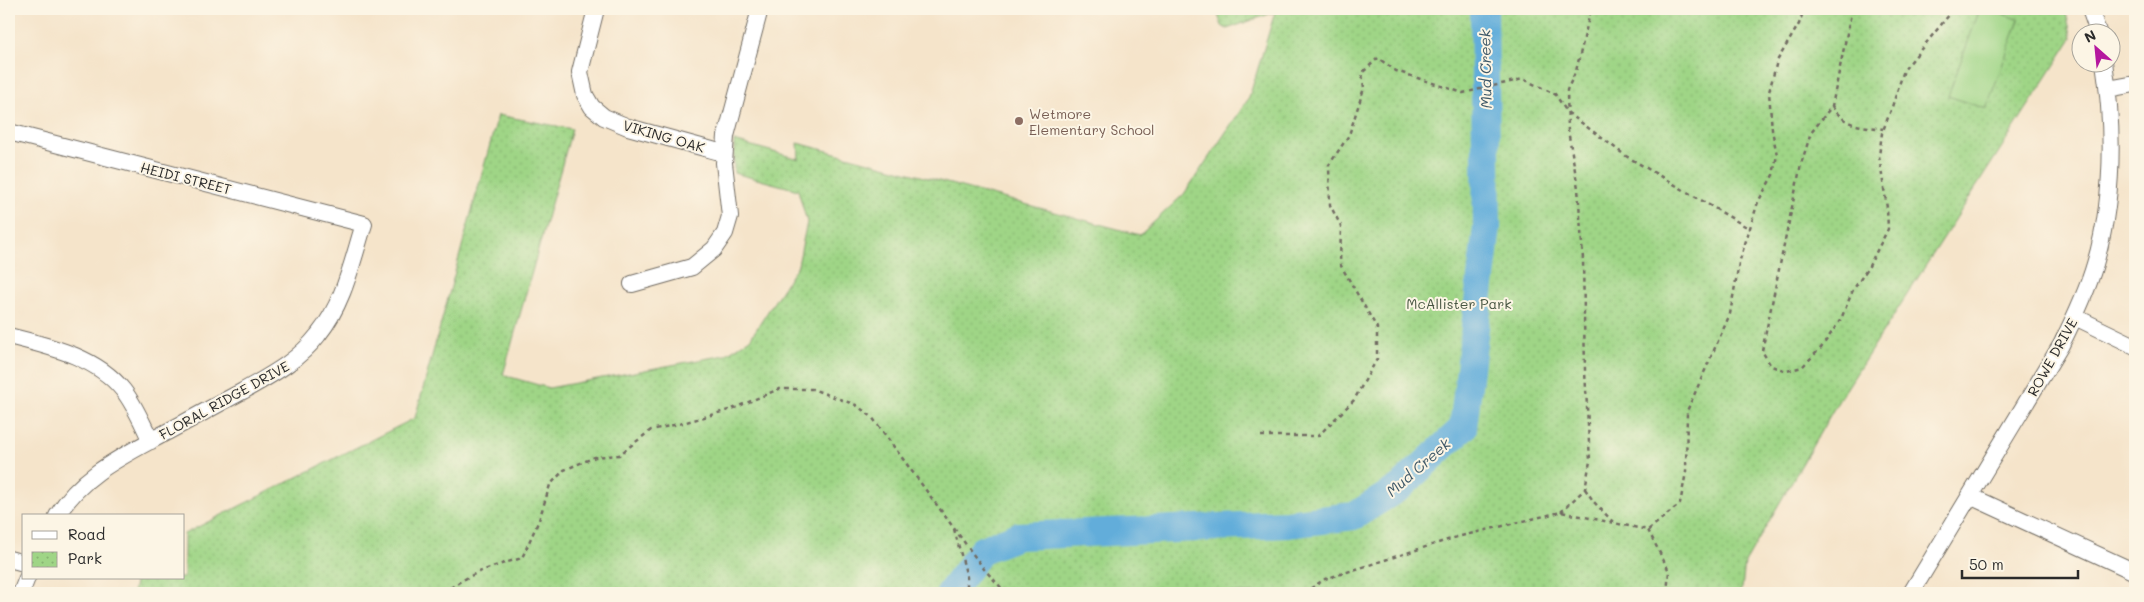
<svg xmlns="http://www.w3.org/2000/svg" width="2144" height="602" viewBox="0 0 2144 602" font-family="Mali,sans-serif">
	<defs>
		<pattern id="park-dots" width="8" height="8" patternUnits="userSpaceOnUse" patternTransform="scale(1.25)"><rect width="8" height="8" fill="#9fd586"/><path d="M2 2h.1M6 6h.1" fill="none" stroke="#89b774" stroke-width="1.8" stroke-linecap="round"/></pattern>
	</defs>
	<rect width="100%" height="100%" fill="#fcf5e5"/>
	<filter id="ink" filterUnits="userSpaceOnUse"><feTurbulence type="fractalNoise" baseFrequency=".02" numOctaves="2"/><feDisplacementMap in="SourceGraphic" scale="10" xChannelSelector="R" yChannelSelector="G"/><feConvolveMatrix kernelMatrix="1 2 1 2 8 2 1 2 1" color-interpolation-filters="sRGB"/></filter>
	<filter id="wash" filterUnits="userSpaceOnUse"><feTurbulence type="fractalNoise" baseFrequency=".0096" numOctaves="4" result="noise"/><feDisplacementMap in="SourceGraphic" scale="20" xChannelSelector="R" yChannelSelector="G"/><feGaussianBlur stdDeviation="1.12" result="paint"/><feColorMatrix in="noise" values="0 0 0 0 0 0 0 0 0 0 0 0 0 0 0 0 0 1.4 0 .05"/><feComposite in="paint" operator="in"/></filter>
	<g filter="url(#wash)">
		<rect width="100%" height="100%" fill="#f5e4ca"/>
		<path fill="url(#park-dots)" stroke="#658058" d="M1216 9H2065L2072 38 1836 405 1745 563 1742 588 1739 593H133L136 578H184V534L415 418 498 115 572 129 503 375 549 388 725 355 750 339 798 265 807 222 798 190 734 173V141L799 159 798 143 1140 235 1184 194 1249 98 1275 12 1227 29 1222 26Z"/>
		<path fill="#9fd586" stroke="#658058" d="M1980 9H1990L2019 20 1986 109 1948 96Z"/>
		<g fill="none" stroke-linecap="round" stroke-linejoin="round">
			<path stroke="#62adda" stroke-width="28" d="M950 593 982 550 1018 536 1287 524 1354 516 1400 487 1463 428 1487 227 1484 9"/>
		</g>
	</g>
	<g filter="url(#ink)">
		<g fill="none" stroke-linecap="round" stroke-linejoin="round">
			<g stroke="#726c63" stroke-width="18">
				<path id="minor" d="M596 9 580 72 585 95 592 107 604 117 628 127 723 153
					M2090 9 2098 32
					M2108 89 2135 84
					M9 132 364 224C352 262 344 303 318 335 298 361 271 375 243 391 216 405 190 420 163 434 123 456 81 475 57 516
					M632 284 692 267 714 249 725 233 730 216 724 163 726 136 760 9
					M2075 317 2135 346
					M9 336C48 346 96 356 123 390 135 405 142 423 151 441
					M1970 496 2135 572
					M9 559 24 563
					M21 593 27 578
					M1911 593 2061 345C2074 319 2087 292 2095 264 2114 199 2114 129 2104 62"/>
			</g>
			<path stroke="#726c63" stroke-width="2.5" stroke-dasharray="4 4" stroke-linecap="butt" d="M1852 9 1832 106 1811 133 1801 164 1762 351 1771 366 1787 371 1802 367 1821 348 1841 319 1853 290 1868 268 1888 229 1887 208 1879 156 1882 133 1891 110 1904 70 1954 9
				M2057 9H2063
				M1998 10 1999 9
				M1832 106C1846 128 1860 125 1883 129
				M1261 436H1318L1354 400 1377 359V328L1340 264 1341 226 1330 205 1329 165 1349 135 1364 88 1362 73 1378 58 1396 71 1463 93 1523 79 1555 94 1567 112 1626 156 1750 229
				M1585 489 1594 502 1615 524
				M1561 512 1585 489 1590 461 1585 371 1583 259 1578 188 1568 130 1567 90 1576 71 1591 9
				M954 529 967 577V593
				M1648 530 1669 571 1667 593
				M444 593C467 574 493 566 522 558L539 520 550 485 564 470 595 457 619 455 651 430 683 423 732 409 779 389H812L856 405 872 417 984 569 1006 593
				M1304 593 1325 579 1457 537 1561 512 1648 530 1680 504 1686 472 1687 411 1730 314 1739 263 1758 202 1773 175 1777 155 1772 130 1769 92 1777 61 1799 24 1804 9"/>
			<use href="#minor" stroke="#fff" stroke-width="16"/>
		</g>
	</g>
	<circle fill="#8d6e63" stroke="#fcf5e5" stroke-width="2" cx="1019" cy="121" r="5"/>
	<g text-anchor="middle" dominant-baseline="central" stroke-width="4" stroke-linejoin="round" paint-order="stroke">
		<g font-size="14" fill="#785e54" stroke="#fcf5e5" text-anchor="start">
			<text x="1029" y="113">Wetmore<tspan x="1029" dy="16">Elementary School</tspan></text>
		</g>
		<g font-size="14" fill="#2b2b2b" stroke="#fcf5e5">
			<text transform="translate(664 136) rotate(16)">VIKING OAK</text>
			<text transform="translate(186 178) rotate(14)">HEIDI STREET</text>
			<text transform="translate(2052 357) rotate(-61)">ROWE DRIVE</text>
			<text transform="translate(224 400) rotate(-29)">FLORAL RIDGE DRIVE</text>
		</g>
		<g font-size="14" fill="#485642" stroke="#fcf5e5">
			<text x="1459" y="303">McAllister Park</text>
		</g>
		<g font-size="15" font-style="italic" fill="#3e5868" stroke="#fcf5e5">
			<text transform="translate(1485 69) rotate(-91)">Mud Creek</text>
			<text transform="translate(1418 467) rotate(-41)">Mud Creek</text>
		</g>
	</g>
	<rect width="2144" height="602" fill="none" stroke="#fcf5e5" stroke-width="30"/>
	<rect x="22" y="514" width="162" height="65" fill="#fcf5e5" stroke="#a8a49b"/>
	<rect x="32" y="531" width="25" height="8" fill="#ffffff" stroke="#a8a49b"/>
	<text x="68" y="540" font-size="15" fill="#2b2b2b">Road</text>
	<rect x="32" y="552" width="25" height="15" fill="url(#park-dots)" stroke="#a8a49b"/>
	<text x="68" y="564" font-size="15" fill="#2b2b2b">Park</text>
	<g transform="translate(2096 48) rotate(333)"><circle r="24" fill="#fcf5e5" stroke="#a8a49b"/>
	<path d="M0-4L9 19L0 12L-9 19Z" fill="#b5179e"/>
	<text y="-8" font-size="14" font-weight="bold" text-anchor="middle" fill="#2b2b2b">N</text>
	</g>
	<path d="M1962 570v8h116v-8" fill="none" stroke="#2b2b2b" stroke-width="2.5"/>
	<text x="1969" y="570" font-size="15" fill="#2b2b2b" stroke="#fcf5e5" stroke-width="4" paint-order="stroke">50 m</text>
</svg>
